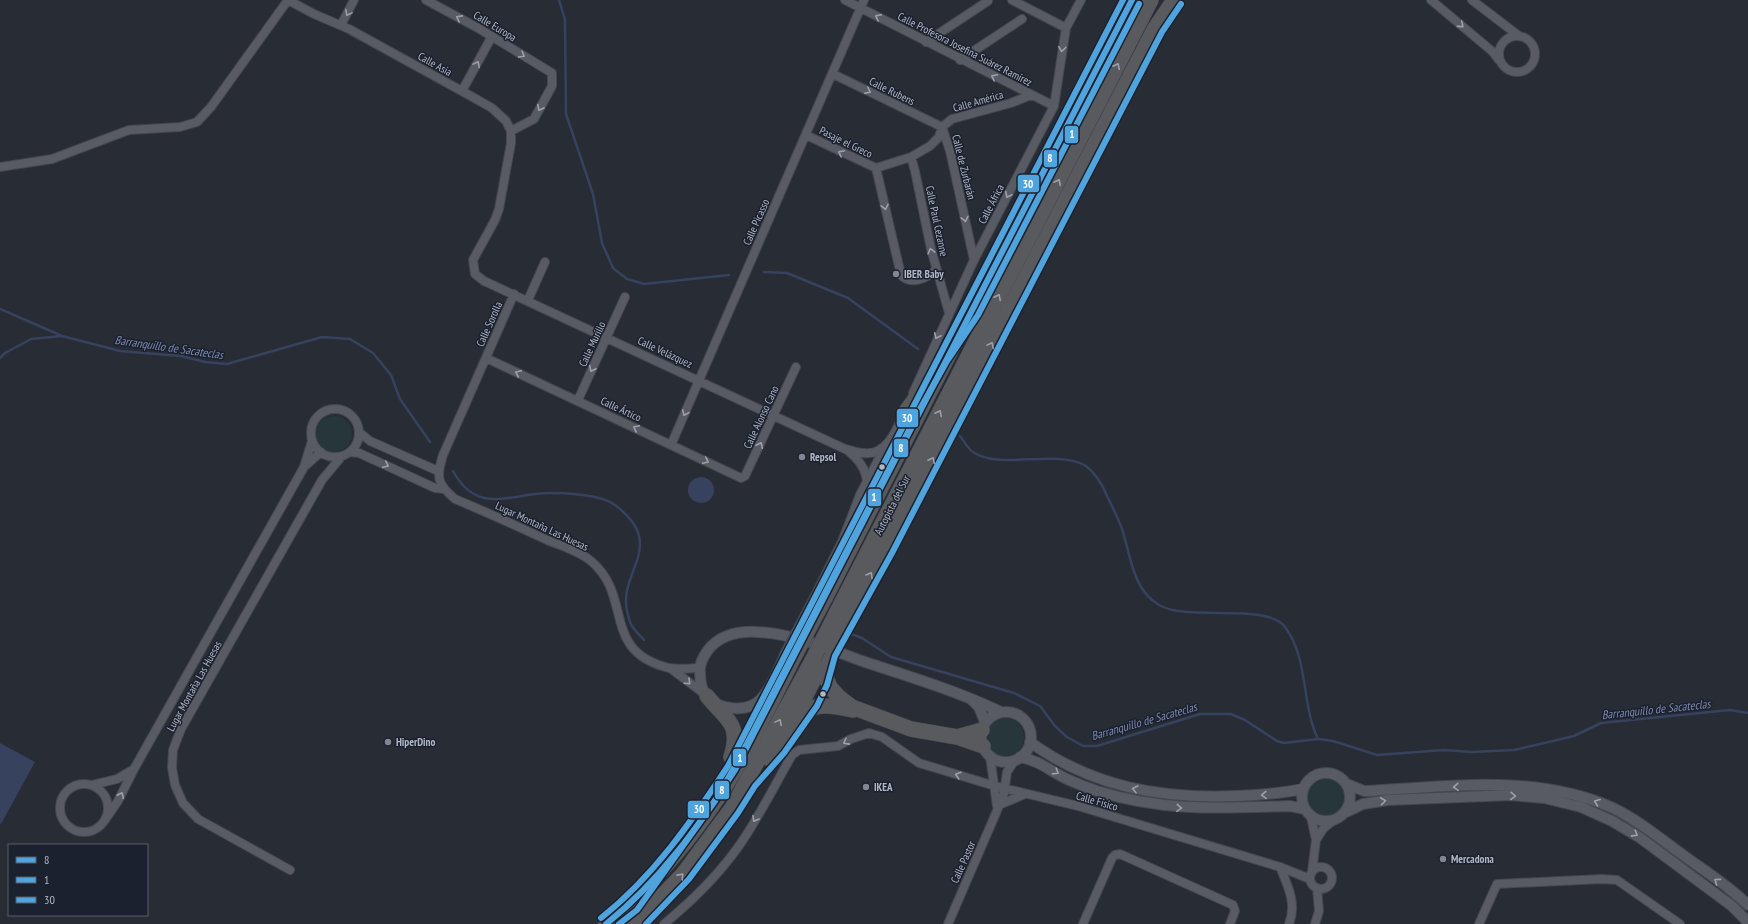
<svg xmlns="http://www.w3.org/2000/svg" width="1748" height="924" viewBox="0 0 1748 924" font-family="'PT Sans Narrow',sans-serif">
	<rect width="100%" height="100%" fill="#282c35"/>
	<path fill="#26363b" d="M316 434a18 18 0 1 1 36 0a18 18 0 1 1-36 0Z
		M986 737a19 19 0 1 1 38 0a19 19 0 1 1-38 0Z
		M1307 797a19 19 0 1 1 38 0a19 19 0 1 1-38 0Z"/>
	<path fill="#37425f" d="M688 490a13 13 0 1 1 26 0a13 13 0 1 1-26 0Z
		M0 743 35 762 1 824 0 823Z"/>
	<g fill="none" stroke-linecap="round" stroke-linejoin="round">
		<path stroke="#37425f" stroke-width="2.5" d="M559 0 565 20 566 114 593 194 602 243 613 268 627 279 644 284 729 275
			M764 272 787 273 848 298 918 349
			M0 309 60 335
			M0 358 5 353 31 339 62 336 120 351 181 356 205 362 227 364 322 337 350 339 373 353 391 375 400 399 430 442
			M960 436C964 441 968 449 973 452 1001 471 1056 448 1086 466 1097 474 1103 486 1108 498 1113 508 1118 518 1122 529 1131 556 1132 589 1159 605 1187 622 1267 602 1285 627 1309 659 1301 704 1318 739
			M453 471C474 509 499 499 535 494 554 492 599 493 615 505 670 547 615 572 628 615 629 619 630 623 632 626 635 631 640 635 644 640
			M849 633 862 638 891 657 1014 693 1040 706 1055 726 1067 737 1083 746H1097L1200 714H1231L1245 720 1277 741 1284 743 1318 739 1333 741 1377 755 1444 750 1472 752 1514 750 1574 736 1601 723 1730 710 1748 713"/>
		<g stroke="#44474e" stroke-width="10">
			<path id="minor" d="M288 0 314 14 349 29 469 95 492 108 506 121 511 131V143L499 209 495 220 473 260 475 274 484 281 845 449C851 450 858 453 864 453 887 456 897 429 905 411
				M426 0 478 28 552 73V86L534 119 511 131
				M845 0 1054 106
				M1012 0 1066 28
				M1431 0 1493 52 1499 60
				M1472 0 1519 36
				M341 25 354 0
				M1499 54a18 18 0 1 1 36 0a18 18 0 1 1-36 0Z
				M926 42 988 1
				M960 60 1022 19
				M833 74 942 127
				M462 91 491 38
				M942 127 950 151 974 260
				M806 135 876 168
				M911 157 915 171 931 249 949 313
				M0 167 52 159 129 130 180 127 197 122 211 107 288 0
				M876 168 911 157 930 146 939 137 942 127 952 119 1011 103 1031 95
				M876 168 901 275C910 285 928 279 936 269
				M514 294 443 455C436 477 437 484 455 499 486 512 517 526 547 540 562 546 579 551 591 561 634 597 600 651 669 668 678 670 690 668 699 668
				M528 300 545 262
				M486 358 741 478 745 476 796 367
				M913 393 974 260 1054 106 1066 28 1081 0
				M578 400 625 297
				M311 433a24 24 0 1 1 48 0a24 24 0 1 1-48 0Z
				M359 432 370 441 438 471
				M671 445 864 0
				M847 450C858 459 867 469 867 484
				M350 452 359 453 435 488 444 489
				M305 466 321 452
				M670 668 706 695
				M990 756 997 806
				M60 808a24 24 0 1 1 48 0a24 24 0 1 1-48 0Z
				M92 785 117 779 134 769
				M999 805 1025 794
				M1311 817 1316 840 1312 872
				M105 820 118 801 134 769 304 467 312 441
				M1316 840 1323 829 1334 820
				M1310 878a11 11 0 1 1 22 0a11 11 0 1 1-22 0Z
				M1280 867C1288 886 1297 904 1289 924
				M290 870 198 819 183 803 175 785 172 768 173 750 181 729 322 480 342 456
				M664 924C692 901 723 870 743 840 761 813 776 783 792 755L799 750 838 746 851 739 869 733 882 737 919 763 995 786 1078 806 1280 867 1310 879
				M948 924 996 813 1004 793 1007 772 1015 760
				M1083 924 1112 858 1115 855 1120 854 1233 905 1235 911 1230 924
				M1315 924 1319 911 1317 888
				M1479 924 1497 884 1602 879 1617 880 1680 924"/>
		</g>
		<g stroke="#44474e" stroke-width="12">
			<path id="tertiary" d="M817 594 843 542 861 495 887 445
				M787 651C779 667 773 686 761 699 748 713 718 711 706 695 701 689 700 680 700 672 699 664 703 657 708 650 720 635 738 631 757 632 792 633 832 650 865 662 911 677 957 691 1001 712
				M972 700 979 707 985 722
				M981 737a25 25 0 1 1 50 0a25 25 0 1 1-50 0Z
				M1030 742C1092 787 1161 799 1236 796 1259 795 1280 794 1302 789
				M1020 757C1041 761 1051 772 1069 780 1078 784 1088 788 1097 791 1165 812 1220 808 1290 806L1304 809
				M1302 797a24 24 0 1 1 48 0a24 24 0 1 1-48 0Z
				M1347 784 1364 791C1447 787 1535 773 1613 808 1638 820 1661 839 1683 855 1705 871 1729 886 1748 905
				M1346 812 1363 804 1388 800 1511 795 1544 798 1581 807 1612 821 1639 837 1732 906 1748 922"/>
		</g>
		<g stroke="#454851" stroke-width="16">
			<path id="motorway" d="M904 414 923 388
				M825 598 971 311 1132 0
				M841 604 1151 0
				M851 609 885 549 1155 28 1174 0
				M828 653 825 675 830 687 839 697 852 707 911 729 957 737 983 746
				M707 696C725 719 742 723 731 757
				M796 720C811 701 832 705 853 710
				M957 737 982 730
				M768 758 788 731 824 659
				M606 924C645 892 679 853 708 812 743 763 769 706 796 653
				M635 924 683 874 732 808 814 657"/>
		</g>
		<use href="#minor" stroke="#585b63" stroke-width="8"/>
		<use href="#tertiary" stroke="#585b63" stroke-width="10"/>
		<use href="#motorway" stroke="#585a5d" stroke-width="15"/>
		<g stroke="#44474e" stroke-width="12" stroke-linecap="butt">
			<path id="tertiary-bridge" d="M787 651 817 594"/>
		</g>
		<g stroke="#454851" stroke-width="16" stroke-linecap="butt">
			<path id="motorway-bridge" d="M831 647 851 609
				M796 653 825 598
				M814 657 841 604"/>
		</g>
		<use href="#tertiary-bridge" stroke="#585b63" stroke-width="10"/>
		<use href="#motorway-bridge" stroke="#585a5d" stroke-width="15"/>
		<g stroke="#1c212f" stroke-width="9">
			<path id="bus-1" d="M606 924C659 882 699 826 735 770L1132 0"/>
		</g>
		<g stroke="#1c212f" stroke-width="9">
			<path id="bus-2" d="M619 924 637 910 715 801 738 761 920 409 947 361 978 315 1139 4
				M646 924 689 879 738 813 755 786 784 753 817 706 827 685 835 656 892 553 1162 32 1181 4"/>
		</g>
		<g stroke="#1c212f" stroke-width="9">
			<path id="bus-3" d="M601 918C653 877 692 821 728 766L1123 0"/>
		</g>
		<use href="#bus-1" stroke="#50a4dd" stroke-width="6"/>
		<use href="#bus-2" stroke="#50a4dd" stroke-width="6"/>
		<use href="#bus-3" stroke="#50a4dd" stroke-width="6"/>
	</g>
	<defs><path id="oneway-chevron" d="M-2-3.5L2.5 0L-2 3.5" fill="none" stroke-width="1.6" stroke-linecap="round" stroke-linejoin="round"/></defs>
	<g stroke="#9ca0ad">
		<use href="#oneway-chevron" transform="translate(348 13) rotate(118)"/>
		<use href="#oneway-chevron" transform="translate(878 17) rotate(-153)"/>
		<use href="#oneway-chevron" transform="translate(459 18) rotate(-152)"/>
		<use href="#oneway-chevron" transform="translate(1461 25) rotate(40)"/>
		<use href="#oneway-chevron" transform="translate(1062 49) rotate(97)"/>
		<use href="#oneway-chevron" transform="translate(522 55) rotate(30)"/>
		<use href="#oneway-chevron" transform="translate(477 64) rotate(-62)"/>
		<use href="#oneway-chevron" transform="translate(994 77) rotate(-153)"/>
		<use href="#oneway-chevron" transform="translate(868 91) rotate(26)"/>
		<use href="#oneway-chevron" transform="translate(540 108) rotate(119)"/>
		<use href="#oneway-chevron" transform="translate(841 153) rotate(-153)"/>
		<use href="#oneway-chevron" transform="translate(1008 195) rotate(117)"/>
		<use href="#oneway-chevron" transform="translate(885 207) rotate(77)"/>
		<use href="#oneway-chevron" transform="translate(965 219) rotate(77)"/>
		<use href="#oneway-chevron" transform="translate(931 251) rotate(-104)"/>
		<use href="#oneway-chevron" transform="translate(937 336) rotate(115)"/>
		<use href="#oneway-chevron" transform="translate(592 369) rotate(116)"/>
		<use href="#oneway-chevron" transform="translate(518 373) rotate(-155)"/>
		<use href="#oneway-chevron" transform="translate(685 413) rotate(114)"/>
		<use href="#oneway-chevron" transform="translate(636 428) rotate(-155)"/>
		<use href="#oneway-chevron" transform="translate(760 445) rotate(-65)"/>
		<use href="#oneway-chevron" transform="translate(706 461) rotate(25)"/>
		<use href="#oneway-chevron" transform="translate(386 465) rotate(25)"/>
		<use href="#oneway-chevron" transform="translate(688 682) rotate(42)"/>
		<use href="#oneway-chevron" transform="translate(846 742) rotate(152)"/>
		<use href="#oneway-chevron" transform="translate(1056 772) rotate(32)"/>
		<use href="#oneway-chevron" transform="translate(958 775) rotate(-163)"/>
		<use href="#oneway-chevron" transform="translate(1456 787) rotate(177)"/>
		<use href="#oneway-chevron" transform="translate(1135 789) rotate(-166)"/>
		<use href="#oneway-chevron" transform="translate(121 795) rotate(-63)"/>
		<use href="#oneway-chevron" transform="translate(1264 795) rotate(178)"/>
		<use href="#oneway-chevron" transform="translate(1513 796) rotate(2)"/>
		<use href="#oneway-chevron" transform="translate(1383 801) rotate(-7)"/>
		<use href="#oneway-chevron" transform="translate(1597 802) rotate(-158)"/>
		<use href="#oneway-chevron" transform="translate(1179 808) rotate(4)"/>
		<use href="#oneway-chevron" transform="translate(755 819) rotate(120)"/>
		<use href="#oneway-chevron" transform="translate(1635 834) rotate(32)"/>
		<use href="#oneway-chevron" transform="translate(1717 881) rotate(-144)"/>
	</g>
	<g stroke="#9ca0ac">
		<use href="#oneway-chevron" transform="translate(1117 66) rotate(-63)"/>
		<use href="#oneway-chevron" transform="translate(1058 182) rotate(-63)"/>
		<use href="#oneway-chevron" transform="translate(998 297) rotate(-63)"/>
		<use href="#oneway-chevron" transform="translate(991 345) rotate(-62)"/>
		<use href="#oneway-chevron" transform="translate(939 413) rotate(-63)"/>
		<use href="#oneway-chevron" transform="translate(932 460) rotate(-63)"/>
		<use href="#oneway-chevron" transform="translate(870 575) rotate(-60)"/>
		<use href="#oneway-chevron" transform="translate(779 722) rotate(-62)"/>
		<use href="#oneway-chevron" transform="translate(681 876) rotate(-48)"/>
	</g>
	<g fill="#828693" stroke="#1c212f" stroke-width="1.5">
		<circle cx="896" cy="274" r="4"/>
		<circle cx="802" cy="457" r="4"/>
		<circle cx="388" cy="742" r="4"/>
		<circle cx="866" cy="787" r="4"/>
		<circle cx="1443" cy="859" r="4"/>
	</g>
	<g fill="#b2b7c6" stroke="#1c212f" stroke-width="1.5">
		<circle cx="882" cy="467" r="3.5"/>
		<circle cx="823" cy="694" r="3.5"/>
	</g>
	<g text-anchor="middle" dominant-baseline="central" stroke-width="3" stroke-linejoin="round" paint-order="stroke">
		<g font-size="11" fill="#b2b7c6" stroke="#1c212f">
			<text transform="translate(495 26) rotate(31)">Calle Europa</text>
			<text transform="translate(965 49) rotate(27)">Calle Profesora Josefina Suárez Ramírez</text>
			<text transform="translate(435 64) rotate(29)">Calle Asia</text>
			<text transform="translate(892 91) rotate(26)">Calle Rubens</text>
			<text transform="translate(978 101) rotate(-16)">Calle América</text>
			<text transform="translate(846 142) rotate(26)">Pasaje el Greco</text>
			<text transform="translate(964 167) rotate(76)">Calle de Zurbarán</text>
			<text transform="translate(991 204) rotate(-63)">Calle África</text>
			<text transform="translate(937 221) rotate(78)">Calle Paul Cezanne</text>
			<text transform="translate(756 222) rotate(-66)">Calle Picasso</text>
			<text transform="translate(489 324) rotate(-66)">Calle Sorolla</text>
			<text transform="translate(592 344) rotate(-65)">Calle Murillo</text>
			<text transform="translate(665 352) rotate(25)">Calle Velázquez</text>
			<text transform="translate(621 409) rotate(25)">Calle Ártico</text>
			<text transform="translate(761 417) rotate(-65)">Calle Alonso Cano</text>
			<text transform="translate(892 505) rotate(-63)">Autopista del Sur</text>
			<text transform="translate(542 526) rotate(25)">Lugar Montaña Las Huesas</text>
			<text transform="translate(194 686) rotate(-61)">Lugar Montaña Las Huesas</text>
			<text transform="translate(1097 801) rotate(16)">Calle Físico</text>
			<text transform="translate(963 862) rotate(-66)">Calle Pastor</text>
		</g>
		<g font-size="11" font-weight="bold" fill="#b2b7c6" stroke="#1c212f" text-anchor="start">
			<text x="904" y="274">IBER Baby</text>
			<text x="810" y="457">Repsol</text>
			<text x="396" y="742">HiperDino</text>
			<text x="874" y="787">IKEA</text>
			<text x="1451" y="859">Mercadona</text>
		</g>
		<g font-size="12" font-style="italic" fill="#7b89ad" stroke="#1c212f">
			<text transform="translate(169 347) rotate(8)">Barranquillo de Sacateclas</text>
			<text transform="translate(1656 709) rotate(-6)">Barranquillo de Sacateclas</text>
			<text transform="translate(1144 721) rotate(-16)">Barranquillo de Sacateclas</text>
		</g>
	</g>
	<g stroke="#1c212f" stroke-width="1.5">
		<rect x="1064" y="125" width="15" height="19" rx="4" fill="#50a4dd"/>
		<rect x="1043" y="149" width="15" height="19" rx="4" fill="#50a4dd"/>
		<rect x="1017" y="174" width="23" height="19" rx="4" fill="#50a4dd"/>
		<rect x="896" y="408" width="23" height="20" rx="4" fill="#50a4dd"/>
		<rect x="893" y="438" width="16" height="20" rx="4" fill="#50a4dd"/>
		<rect x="867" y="488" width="15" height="19" rx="4" fill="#50a4dd"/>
		<rect x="732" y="748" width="15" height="19" rx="4" fill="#50a4dd"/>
		<rect x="714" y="780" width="16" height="20" rx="4" fill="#50a4dd"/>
		<rect x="687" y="800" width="23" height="19" rx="4" fill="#50a4dd"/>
	</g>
	<g font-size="11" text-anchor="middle" font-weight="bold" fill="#fff">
		<text x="1072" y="138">1</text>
		<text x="1050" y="162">8</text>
		<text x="1028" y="188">30</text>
		<text x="907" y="422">30</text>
		<text x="901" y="452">8</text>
		<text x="874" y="501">1</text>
		<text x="740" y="762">1</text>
		<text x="722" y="794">8</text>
		<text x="699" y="813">30</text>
	</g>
	<rect x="8" y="844" width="140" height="72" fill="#1c212f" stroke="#585d6b"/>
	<rect x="16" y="857" width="20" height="6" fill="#50a4dd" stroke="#585d6b"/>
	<text x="44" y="864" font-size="12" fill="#b2b7c6">8</text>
	<rect x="16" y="877" width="20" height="6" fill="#50a4dd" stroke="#585d6b"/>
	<text x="44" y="884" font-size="12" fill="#b2b7c6">1</text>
	<rect x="16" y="897" width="20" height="6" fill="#50a4dd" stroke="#585d6b"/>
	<text x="44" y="904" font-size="12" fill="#b2b7c6">30</text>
</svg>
